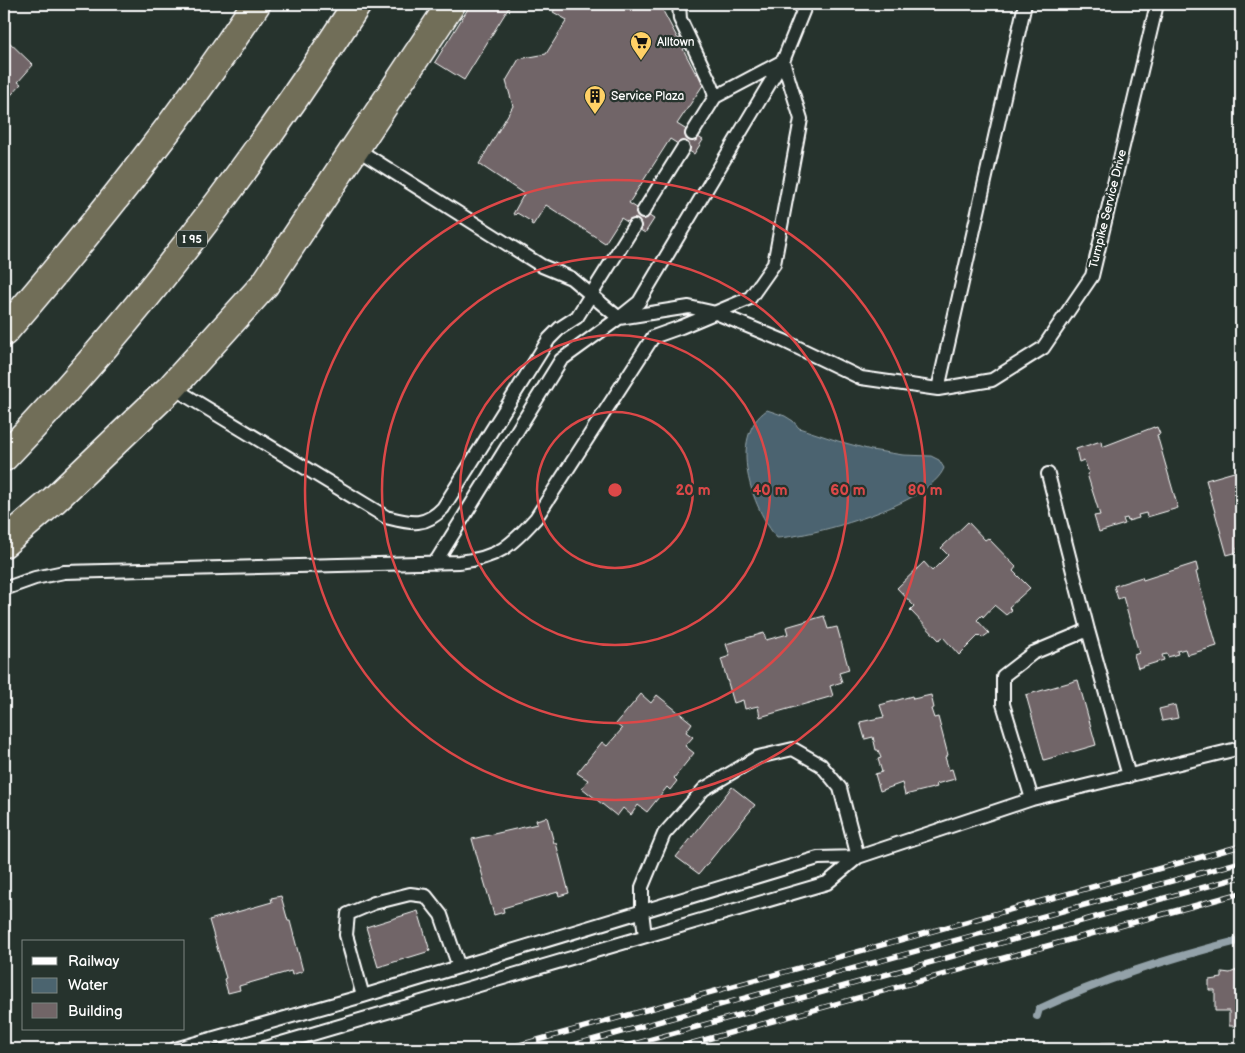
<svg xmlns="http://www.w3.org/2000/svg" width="1245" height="1053" viewBox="0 0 1245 1053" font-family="'Balsamiq Sans',sans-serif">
	<rect width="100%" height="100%" fill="#26332d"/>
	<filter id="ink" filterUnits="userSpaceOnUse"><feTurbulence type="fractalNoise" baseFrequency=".02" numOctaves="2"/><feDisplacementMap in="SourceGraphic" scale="10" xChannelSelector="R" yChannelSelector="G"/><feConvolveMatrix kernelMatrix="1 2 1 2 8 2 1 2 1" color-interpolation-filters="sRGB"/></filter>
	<g filter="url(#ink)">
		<path fill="#4b646f" stroke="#93a2a9" d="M767 410 785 416 793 421 799 428 838 441 871 450 903 455 931 456 939 460 944 468C930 504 815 536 777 538 752 508 727 437 767 410Z"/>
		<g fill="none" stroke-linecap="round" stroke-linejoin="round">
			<path stroke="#93a2a9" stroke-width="8" d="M1037 1016 1039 1009C1103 979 1172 957 1241 940"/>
		</g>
		<path fill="#716567" stroke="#fff" d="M471 4H511L464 80 435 62Z
			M558 4H665L662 9 678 39 684 35 690 45 683 49 696 74 703 71 708 81 702 84 703 85 677 124 703 140 694 154 670 139 629 203 654 219 645 233 621 218 605 243 546 205 533 225 531 224 532 222 517 213 515 215 513 214 524 194 479 164 513 106 506 81 519 59 546 54 567 20 553 12Z
			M4 37 33 65 18 82 21 84 4 103Z
			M1154 427V428L1157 427 1160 434 1157 435 1178 508 1147 517 1146 513 1138 515 1139 518 1128 521 1127 518 1123 519 1125 524 1099 532 1094 516 1100 515 1087 474 1089 473 1084 460 1079 462 1076 449 1101 441 1102 447Z
			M1241 470V547L1237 548 1238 552 1227 555 1206 480Z
			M968 522 985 540 988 538 1016 567 1013 571 1030 588 1009 607 1012 610 1006 615 994 605 983 617 982 615 977 620 989 633 982 638 979 635 959 655 943 637 939 640 910 610 914 606 897 588 924 562 932 571 948 555 941 548Z
			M1196 563 1198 571 1196 572 1217 646 1187 655 1185 649 1177 651 1178 654 1168 657 1167 654 1162 655 1164 660 1138 668 1134 655 1139 653 1123 597 1118 599 1114 586 1142 577 1143 580Z
			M824 616 828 629 837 627 849 670 839 673 842 682 830 686 833 696 760 717 758 706 745 709 743 700 734 703 721 659 730 656 726 644 764 633 766 640 788 634 786 627Z
			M1078 680 1096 745 1044 760 1026 695Z
			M641 694 651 703 657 695 692 723 686 732 693 737 685 746 694 753 674 778 677 781 670 790 667 787 647 812 638 805 631 815 623 808 617 816 582 788 588 780 577 773 602 742 607 746 622 729 616 724Z
			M931 695 934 708 931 709 934 718 938 717 948 755 945 757 949 770 952 769 955 779 936 784 937 787 905 795 902 783 880 791 875 774 882 772 878 759 881 758 878 750H876L873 737 865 739 860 722 884 717 880 705 912 696 913 699Z
			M1175 705 1178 718 1162 721 1159 709Z
			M732 787 755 805 699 874 676 857Z
			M547 817 554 843H556L569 893 559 896 558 892 503 908 504 912 494 915 472 839 537 824 536 820Z
			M281 896 288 921H290L303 971 292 975 291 971 239 986 240 990 228 993 224 979 226 978 209 920 272 902 271 898Z
			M418 911 430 951 378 967 366 927Z
			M1239 969H1241V1026H1229V1011H1215V990H1209V980L1222 978V972L1230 973Z
			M1130 1042V1049H1101V1043Z"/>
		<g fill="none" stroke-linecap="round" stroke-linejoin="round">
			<g stroke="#fff" stroke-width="16">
				<path id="lane" d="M679 4 680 19 712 86 715 97 692 134
					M715 97 783 61
					M355 148 542 266 571 278 619 318 689 307 716 313 784 341 861 378 938 389 992 380 1043 348 1092 276 1157 4
					M643 212 683 148
					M172 387 386 517C410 523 424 528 443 508L549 339 560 328 577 317 634 226
					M938 389 1025 4
					M1048 474 1088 630 1129 776
					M435 563 561 360 619 318 639 302 783 61
					M4 589 35 578 64 572 459 562C498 558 511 546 536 518L653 337 681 327 750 298 774 264 801 119 783 61 806 4
					M1032 799 1003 704V676L1033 653 1088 630
					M645 936 642 911V887L664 834 704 789 758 757 793 749 821 765 840 788 858 857
					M363 996 346 935 348 914 374 903 410 894 426 896 441 915 459 967
					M175 1049 363 996 818 858 858 857 1032 799 1241 748
					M261 1049 827 883 858 857"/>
			</g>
			<g stroke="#fff" stroke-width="31">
				<path id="highway" d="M4 332C95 226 179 121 256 4
					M4 457C137 319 253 165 357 4
					M4 543 54 500 172 387 265 284 451 4"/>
			</g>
			<use href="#lane" stroke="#26332d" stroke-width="12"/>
			<use href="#highway" stroke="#716e59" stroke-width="28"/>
			<g stroke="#fff" stroke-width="5.5">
				<path id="rail" d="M505 1049 1241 846
					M559 1049 1241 862
					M616 1049 1241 877
					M671 1049 1241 893"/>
			</g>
			<use href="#rail" stroke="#26332d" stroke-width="4" stroke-dasharray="11" stroke-linecap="butt"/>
		</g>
	</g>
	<g fill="none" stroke="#dc4848" stroke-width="2.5">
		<circle cx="615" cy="490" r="78"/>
		<circle cx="615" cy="490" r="155"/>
		<circle cx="615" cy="490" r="233"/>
		<circle cx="615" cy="490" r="310"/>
	</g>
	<defs>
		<g id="supermarket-pin" transform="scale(1.125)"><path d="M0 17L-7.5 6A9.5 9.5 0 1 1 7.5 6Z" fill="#ffd166" stroke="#26332d"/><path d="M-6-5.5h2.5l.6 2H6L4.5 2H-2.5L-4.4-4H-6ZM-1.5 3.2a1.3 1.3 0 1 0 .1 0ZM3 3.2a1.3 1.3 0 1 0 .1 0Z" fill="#111"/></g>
		<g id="building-pin" transform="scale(1.125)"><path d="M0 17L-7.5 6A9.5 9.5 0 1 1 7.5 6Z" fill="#ffd166" stroke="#26332d"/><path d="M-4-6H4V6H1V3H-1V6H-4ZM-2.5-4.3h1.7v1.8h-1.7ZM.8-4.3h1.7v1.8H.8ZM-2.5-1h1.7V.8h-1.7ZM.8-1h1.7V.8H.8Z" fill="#111"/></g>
	</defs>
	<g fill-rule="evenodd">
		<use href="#supermarket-pin" x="641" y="42"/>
		<use href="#building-pin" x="595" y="96"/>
	</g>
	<g text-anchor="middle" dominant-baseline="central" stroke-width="4.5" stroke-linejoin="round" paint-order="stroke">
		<rect fill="#26332d" stroke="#bec2c0" stroke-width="1" x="177" y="230.5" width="30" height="17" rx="4"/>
		<g font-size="11" font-weight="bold" fill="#fff">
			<text x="192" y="239">I 95</text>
		</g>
		<g font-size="12" fill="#fff" stroke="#26332d" text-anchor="start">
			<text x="657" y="42">Alltown</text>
			<text x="611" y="96">Service Plaza</text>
		</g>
		<g font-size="12" fill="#fff" stroke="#26332d">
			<text transform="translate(1108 209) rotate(-76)">Turnpike Service Drive</text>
		</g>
	</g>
	<circle cx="615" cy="490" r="8" fill="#dc4848" stroke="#26332d" stroke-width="2.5"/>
	<g font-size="15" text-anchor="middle" font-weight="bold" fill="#dc4848" stroke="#26332d" stroke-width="4.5" stroke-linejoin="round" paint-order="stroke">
		<text x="693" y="495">20 m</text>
		<text x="770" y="495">40 m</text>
		<text x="848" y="495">60 m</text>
		<text x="925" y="495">80 m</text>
	</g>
	<rect width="1245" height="1053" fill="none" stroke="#26332d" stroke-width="20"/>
	<rect x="10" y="10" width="1225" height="1033" fill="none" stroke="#fff" stroke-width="2" filter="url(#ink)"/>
	<rect x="22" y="940" width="162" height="90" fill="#26332d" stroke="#7d8581"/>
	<rect x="32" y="957" width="25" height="8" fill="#ffffff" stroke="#7d8581"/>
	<text x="68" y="966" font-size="15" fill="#ffffff">Railway</text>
	<rect x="32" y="978" width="25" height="15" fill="#4b646f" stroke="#7d8581"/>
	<text x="68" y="990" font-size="15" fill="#ffffff">Water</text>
	<rect x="32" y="1003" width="25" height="15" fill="#716567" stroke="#7d8581"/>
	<text x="68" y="1016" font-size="15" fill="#ffffff">Building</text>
</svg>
